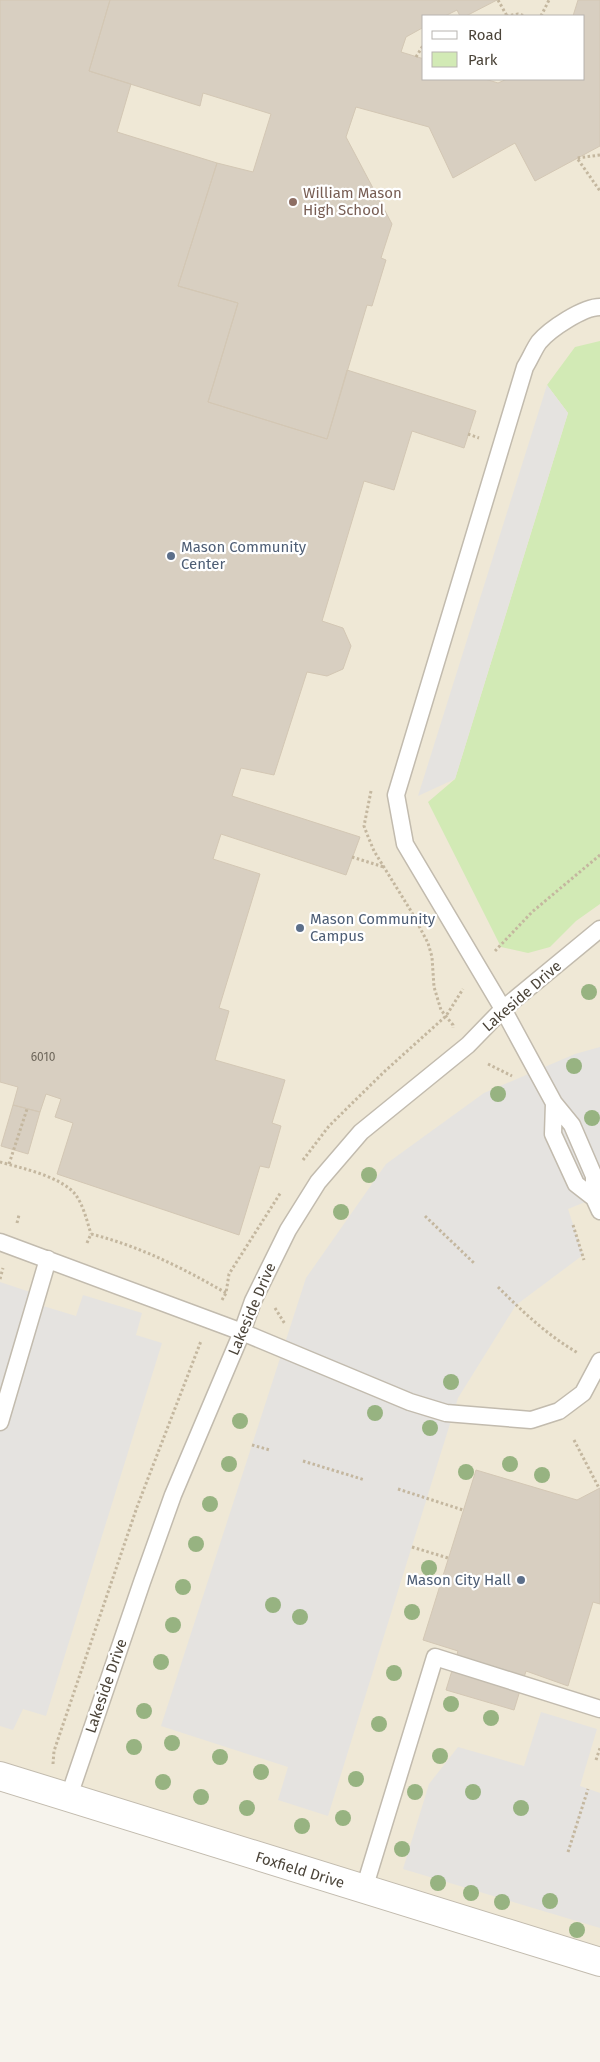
<svg xmlns="http://www.w3.org/2000/svg" width="600" height="2062" viewBox="0 0 600 2062" font-family="'Fira Sans',sans-serif">
	<rect width="100%" height="100%" fill="#f6f3ec"/>
	<path fill="#efe8d6" fill-rule="evenodd" d="M0 0H600V1962L0 1777ZM424 16H584V79H424Z"/>
	<path fill="#d2eab5" d="M600 341V904L576 921 550 947 528 953 501 947 428 802 455 779 568 413 547 385 575 347Z"/>
	<path fill="#e5e3e0" d="M547 385 568 413 455 779 418 796Z
		M600 1047V1196L568 1209 583 1255 516 1305 458 1398 328 1816 278 1800 288 1767 161 1726 306 1278 386 1164 484 1093 575 1054Z
		M0 1282 30 1292V1302L76 1316 83 1295 142 1313 136 1335 162 1343 46 1716 23 1709 13 1730 0 1726Z
		M541 1712 597 1729 580 1786 600 1793V1928L403 1869 429 1784 458 1747 524 1766Z"/>
	<path fill="#d8cfc1" stroke="#d3c7b4" d="M0 0H110L89 71 131 84 117 132 217 163 178 286 238 303 208 402 327 439 347 370 476 411 464 448 412 431 394 490 364 481 322 621 343 628 351 646 343 669 327 676 307 672 274 775 241 768 232 796 360 837 346 875 221 834 213 859 260 874 219 1008 229 1011 215 1060 285 1080 272 1123 281 1126 269 1168 260 1166 239 1235 57 1174 73 1123 55 1117 61 1099 46 1094 40 1112 13 1105 18 1087 0 1082Z
		M110 0H497L466 16H460L457 10 445 16H424V27L406 37 401 52 424 59V79H485L498 83 507 79H584V16H573L578 0H600V146L535 181 515 143 453 178 429 127 356 107 346 137 392 224 381 258 386 260 372 306 367 305 327 439 208 402 238 303 178 286 217 163 253 172 271 114 203 93 200 106 89 71Z
		M13 1105 40 1112 28 1154 1 1146Z
		M476 1470 577 1500 600 1488V1604L593 1602 568 1686 526 1671 514 1710 446 1690 458 1651 423 1640Z"/>
	<g fill="none" stroke-linecap="round" stroke-linejoin="round">
		<g stroke="#c2bbae" stroke-width="19">
			<path id="service" d="M600 307C583 307 550 329 539 342 534 349 530 359 525 367L396 795 405 844 503 1009 554 1103 572 1125 594 1176V1198L600 1211
				M554 1103 553 1134 576 1184 594 1198
				M0 1242 242 1332 410 1402 446 1413 531 1420 559 1411 583 1393 600 1361
				M0 1422 48 1259
				M68 1799 142 1582 173 1495 242 1332 253 1301 288 1230 318 1182 361 1132 468 1045 503 1009 600 929
				M364 1889 435 1657 600 1709"/>
		</g>
		<g stroke="#c2bbae" stroke-width="30">
			<path id="minor" d="M0 1776 600 1962"/>
		</g>
		<path stroke="#c4b79f" stroke-width="3" stroke-dasharray="2.5 2.5" stroke-linecap="butt" d="M498 0 507 16
			M506 16 518 14 525 16
			M541 16 549 0
			M416 57 424 44
			M600 155 577 158 600 191
			M468 434 479 438
			M371 791 364 826 367 834 374 851 411 911 428 943 432 957 434 987 441 1010 453 1025V1028
			M352 857 384 867
			M495 951 532 912 600 855
			M488 1064 512 1076
			M303 1160 329 1126 385 1071 446 1016 463 989
			M0 1162C21 1168 60 1176 75 1194 83 1204 87 1221 91 1234
			M9 1164 27 1109
			M425 1216 475 1264
			M17 1223 19 1215
			M573 1225 584 1260
			M87 1243 91 1234C139 1246 183 1268 226 1293
			M0 1279 3 1268
			M498 1287C523 1312 547 1335 578 1353
			M222 1300 226 1293 229 1274 281 1192
			M275 1308 285 1324
			M574 1440 599 1488
			M252 1445 270 1450
			M303 1461 365 1480
			M398 1489 463 1510
			M412 1547 448 1558
			M596 1760 600 1748
			M53 1764 54 1751 137 1507 201 1341
			M568 1852 588 1789"/>
		<use href="#service" stroke="#fff" stroke-width="16"/>
		<use href="#minor" stroke="#fff" stroke-width="28"/>
	</g>
	<g fill="#97b381">
		<circle cx="589" cy="992" r="8"/>
		<circle cx="574" cy="1066" r="8"/>
		<circle cx="498" cy="1094" r="8"/>
		<circle cx="592" cy="1118" r="8"/>
		<circle cx="369" cy="1175" r="8"/>
		<circle cx="341" cy="1212" r="8"/>
		<circle cx="451" cy="1382" r="8"/>
		<circle cx="375" cy="1413" r="8"/>
		<circle cx="240" cy="1421" r="8"/>
		<circle cx="430" cy="1428" r="8"/>
		<circle cx="229" cy="1464" r="8"/>
		<circle cx="510" cy="1464" r="8"/>
		<circle cx="466" cy="1472" r="8"/>
		<circle cx="542" cy="1475" r="8"/>
		<circle cx="210" cy="1504" r="8"/>
		<circle cx="196" cy="1544" r="8"/>
		<circle cx="429" cy="1568" r="8"/>
		<circle cx="183" cy="1587" r="8"/>
		<circle cx="273" cy="1605" r="8"/>
		<circle cx="412" cy="1612" r="8"/>
		<circle cx="300" cy="1617" r="8"/>
		<circle cx="173" cy="1625" r="8"/>
		<circle cx="161" cy="1662" r="8"/>
		<circle cx="394" cy="1673" r="8"/>
		<circle cx="451" cy="1704" r="8"/>
		<circle cx="144" cy="1711" r="8"/>
		<circle cx="491" cy="1718" r="8"/>
		<circle cx="379" cy="1724" r="8"/>
		<circle cx="172" cy="1743" r="8"/>
		<circle cx="134" cy="1747" r="8"/>
		<circle cx="440" cy="1756" r="8"/>
		<circle cx="220" cy="1757" r="8"/>
		<circle cx="261" cy="1772" r="8"/>
		<circle cx="356" cy="1779" r="8"/>
		<circle cx="163" cy="1782" r="8"/>
		<circle cx="415" cy="1792" r="8"/>
		<circle cx="473" cy="1792" r="8"/>
		<circle cx="201" cy="1797" r="8"/>
		<circle cx="247" cy="1808" r="8"/>
		<circle cx="521" cy="1808" r="8"/>
		<circle cx="343" cy="1818" r="8"/>
		<circle cx="302" cy="1826" r="8"/>
		<circle cx="402" cy="1849" r="8"/>
		<circle cx="438" cy="1883" r="8"/>
		<circle cx="471" cy="1893" r="8"/>
		<circle cx="550" cy="1901" r="8"/>
		<circle cx="502" cy="1902" r="8"/>
		<circle cx="577" cy="1930" r="8"/>
	</g>
	<circle fill="#8d6e63" stroke="#fff" stroke-width="2" cx="293" cy="202" r="5"/>
	<g fill="#5c6f8a" stroke="#fff" stroke-width="2">
		<circle cx="171" cy="556" r="5"/>
		<circle cx="300" cy="928" r="5"/>
		<circle cx="521" cy="1580" r="5"/>
	</g>
	<g text-anchor="middle" dominant-baseline="central" stroke-width="4.5" stroke-linejoin="round" paint-order="stroke">
		<g font-size="12" fill="#6e675b">
			<text x="43" y="1057">6010</text>
		</g>
		<g font-size="15" fill="#785e54" stroke="#fff" text-anchor="start">
			<text x="303" y="193">William Mason<tspan x="303" dy="17">High School</tspan></text>
		</g>
		<g font-size="15" fill="#4e5e75" stroke="#fff" text-anchor="start">
			<text x="181" y="547">Mason Community<tspan x="181" dy="17">Center</tspan></text>
			<text x="310" y="919">Mason Community<tspan x="310" dy="17">Campus</tspan></text>
			<text x="511" y="1580" text-anchor="end">Mason City Hall</text>
		</g>
		<g font-size="15" fill="#4b4439" stroke="#fff">
			<text transform="translate(522 996) rotate(-41)">Lakeside Drive</text>
			<text transform="translate(252 1309) rotate(-67)">Lakeside Drive</text>
			<text transform="translate(106 1686) rotate(-71)">Lakeside Drive</text>
			<text transform="translate(300 1870) rotate(17)">Foxfield Drive</text>
		</g>
	</g>
	<rect x="422" y="15" width="162" height="65" fill="#ffffff" stroke="#b7b4b0"/>
	<rect x="432" y="31" width="25" height="8" fill="#ffffff" stroke="#b7b4b0"/>
	<text x="468" y="40" font-size="15" fill="#4b4439">Road</text>
	<rect x="432" y="52" width="25" height="15" fill="#d2eab5" stroke="#b7b4b0"/>
	<text x="468" y="65" font-size="15" fill="#4b4439">Park</text>
</svg>
